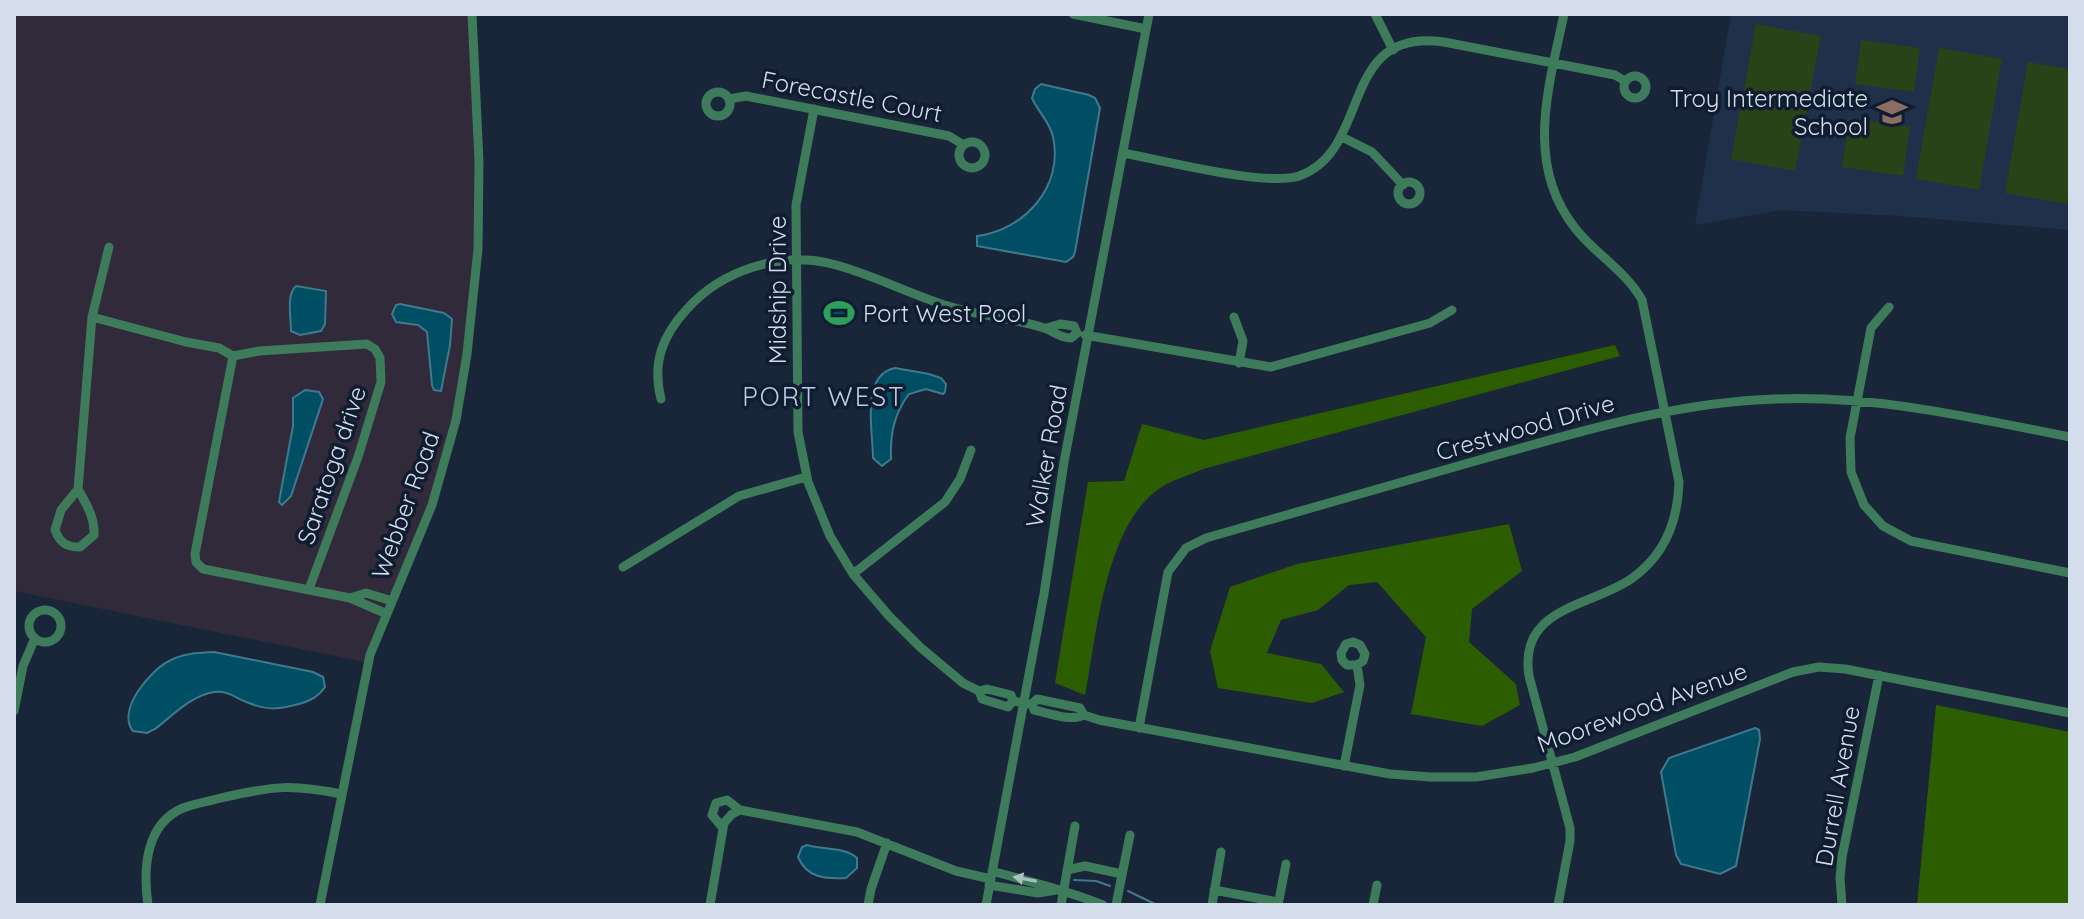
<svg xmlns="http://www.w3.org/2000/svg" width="2084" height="919" viewBox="0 0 2084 919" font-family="Quicksand,sans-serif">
	<rect width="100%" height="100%" fill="#19263a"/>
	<path fill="#302a3a" d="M14 14H469L476 216 471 294 454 416 432 496 365 662 14 591Z"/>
	<path fill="#1f304a" d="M1731 14H2070V230L1900 216 1781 210 1695 225Z"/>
	<path fill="#284317" d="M1756 24 1821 36 1795 171 1731 159Z
		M1861 40 1920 48 1914 92 1855 84Z
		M1939 48 2002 59 1979 190 1916 179Z
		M2028 62 2070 69V185L2067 204 2005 193Z
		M1849 118 1910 127 1903 176 1842 167Z"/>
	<path fill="#2d5d01" d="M1615 345 1620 356 1203 469C1190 475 1175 479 1163 486 1105 522 1097 633 1085 695L1055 683 1088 482 1124 481 1142 424 1204 440Z
		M1509 524 1522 571 1472 609 1469 642 1516 684 1520 705 1482 726 1411 714 1426 637 1377 582 1349 585 1318 610 1281 620 1267 653 1321 664 1344 692 1312 703 1218 688 1210 651 1230 587 1297 564Z
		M1936 705 2070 732V905H1917Z"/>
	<path fill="#004e64" stroke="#40798c" stroke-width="2" d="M1041 84 1089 95 1095 98 1100 108 1075 252 1073 257 1066 262 977 246V236C1024 230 1064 187 1053 137 1050 122 1038 112 1032 98L1035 89Z
		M296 286 326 291 325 324 321 331 300 335 291 331C291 317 286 295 296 286Z
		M400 304 444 313 452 319 450 345 441 391 434 390 432 385 427 332 418 325 396 322 392 314 396 305Z
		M831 304 840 311 850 310 853 314 852 320C841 326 830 321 825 310Z
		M895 368 929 374 941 378 946 384 945 392 943 394 926 389 909 394C894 414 890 434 891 459L882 466 873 458C873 431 860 375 895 368Z
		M305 390 319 392 323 399 291 496 282 505 279 502 293 426V398Z
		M214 652 313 672 323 677 325 687C318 697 310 701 299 704 281 709 267 711 249 703 237 699 228 690 214 692 192 695 172 716 155 729L147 733 133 731C116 710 151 669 171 660 184 653 200 653 214 652Z
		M1755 728 1759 730 1760 739 1736 866 1720 874 1681 864 1676 855 1661 772 1669 758Z
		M807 845C823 850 845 847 857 858V868L846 878C825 879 807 878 798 857L802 847Z"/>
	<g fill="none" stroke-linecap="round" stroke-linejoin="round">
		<path stroke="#40798c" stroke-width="2" d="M1074 880 1096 881 1110 886
			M1128 891 1157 905"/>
		<path stroke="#3d7b5b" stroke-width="9" d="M1073 14 1146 29
			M1375 14 1393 50
			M1624 87a11 11 0 1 1 22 0a11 11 0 1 1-22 0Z
			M706 104a12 12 0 1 1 24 0a12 12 0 1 1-24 0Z
			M729 99 746 96 949 136 964 145
			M814 109 796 205 798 432 808 482 830 536 853 574 889 616 920 647 963 683 979 691
			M1342 137 1372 152 1403 185
			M959 155a13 13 0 1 1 26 0a13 13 0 1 1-26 0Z
			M1123 153C1162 160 1266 187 1299 176 1373 150 1337 27 1444 42L1615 75 1625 81
			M1398 193a11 11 0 1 1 22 0a11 11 0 1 1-22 0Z
			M1889 307 1871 328 1850 438 1851 472 1864 505 1883 526 1911 541 2070 573
			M92 317 186 342 219 348 233 356
			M1234 317 1243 341 1239 363
			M1085 335 1271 367 1430 323 1452 310
			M233 356 259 351 367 344 375 349 380 358 381 382 358 457 309 589
			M233 356 195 554 196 562 203 569 350 598
			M661 399C652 363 662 336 687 309 722 270 781 251 832 264 872 274 909 294 948 306 979 316 1013 318 1044 328 1054 331 1059 338 1071 338L1077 333 1074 326 1060 324 1047 328
			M78 489 61 510 55 530C60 543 66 547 80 547L94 535C95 517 86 504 78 489L92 317 109 247
			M623 567 739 496 806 477
			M853 574 945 502 960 479 971 450
			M29 626a16 16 0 1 1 32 0a16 16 0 1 1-32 0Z
			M387 614 350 598 366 593 392 601
			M1013 701 1008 707 982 699 979 691 987 689 1011 695 1013 701 1029 704
			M14 711 23 666 35 638
			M1084 715C1071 722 1049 713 1034 710L1032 704 1037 699 1080 708 1084 715 1099 720 1390 774 1431 777H1476L1533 768 1575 757 1793 672 1819 667 1845 669 2070 713
			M1139 728 1168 572 1186 548 1206 538C1299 511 1393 485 1486 458 1582 431 1676 402 1776 399 1876 395 1973 418 2070 437
			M1344 766 1360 685 1357 665 1363 661 1365 654 1360 645 1353 642 1346 644 1341 653 1342 660 1347 665H1357
			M723 828 712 815 716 803 727 800 740 810
			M1067 870 1085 866 1122 874
			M992 871C1030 882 1067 890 1103 905
			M989 885 1038 893 1056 890
			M1214 890 1278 902
			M148 905C143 870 145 824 183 808 196 803 211 801 225 797 275 786 291 784 341 794
			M320 905 370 655 432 505 456 420 467 354 478 249 479 162 472 14
			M710 905 724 823 732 814 740 810 857 832 956 871 991 879
			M868 905 871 889 887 843
			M986 905 1044 594 1064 462 1149 14
			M1061 905 1075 826
			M1116 905 1130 835
			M1212 905 1221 852
			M1278 905 1286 864
			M1373 905 1377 885
			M1558 905 1570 841V828L1529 676C1518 607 1590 607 1631 579 1664 556 1678 521 1679 482L1642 300C1626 271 1595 254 1575 228 1524 164 1549 86 1564 14
			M1842 905 1840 878 1842 857 1879 675"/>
	</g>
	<defs><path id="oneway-solid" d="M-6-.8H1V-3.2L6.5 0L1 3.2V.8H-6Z" transform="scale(2)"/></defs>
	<use fill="#a7c0c0" href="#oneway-solid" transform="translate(1025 879) rotate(-169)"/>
	<defs>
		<g id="school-bare" transform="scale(2.4)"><path d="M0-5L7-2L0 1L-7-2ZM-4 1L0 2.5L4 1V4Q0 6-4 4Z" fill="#8d6e63" stroke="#101c30" stroke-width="2.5" paint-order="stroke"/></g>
		<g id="stadium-bare" transform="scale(2.4)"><path d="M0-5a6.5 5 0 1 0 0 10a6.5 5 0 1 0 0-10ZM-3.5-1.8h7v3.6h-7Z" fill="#2e9e5b" stroke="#101c30" stroke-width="2.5" paint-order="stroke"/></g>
	</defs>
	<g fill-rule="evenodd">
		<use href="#school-bare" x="1892" y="112"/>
		<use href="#stadium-bare" x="839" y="313"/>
	</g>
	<g text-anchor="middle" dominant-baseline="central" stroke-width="7" stroke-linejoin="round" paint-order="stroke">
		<g font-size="24" fill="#d4ddeb" stroke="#101c30">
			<text transform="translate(852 96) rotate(11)">Forecastle Court</text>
			<text transform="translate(777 290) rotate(-90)">Midship Drive</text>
			<text transform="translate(1525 427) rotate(-16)">Crestwood Drive</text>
			<text transform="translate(1046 456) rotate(-80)">Walker Road</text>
			<text transform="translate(331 465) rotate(-71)">Saratoga drive</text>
			<text transform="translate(405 505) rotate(-70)">Webber Road</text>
			<text transform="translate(1642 707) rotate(-20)">Moorewood Avenue</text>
			<text transform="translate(1837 786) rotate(-80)">Durrell Avenue</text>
		</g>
		<g font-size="24" fill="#d4ddeb" stroke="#101c30" text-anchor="end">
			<text x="1868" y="98">Troy Intermediate<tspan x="1868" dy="28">School</tspan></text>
			<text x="863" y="313" text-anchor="start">Port West Pool</text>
		</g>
		<g font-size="26" letter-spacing="2" fill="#bbcce7" stroke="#101c30">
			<text x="824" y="396">PORT WEST</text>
		</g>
	</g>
	<rect width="2084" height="919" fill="none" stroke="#d4ddeb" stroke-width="32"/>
</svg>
